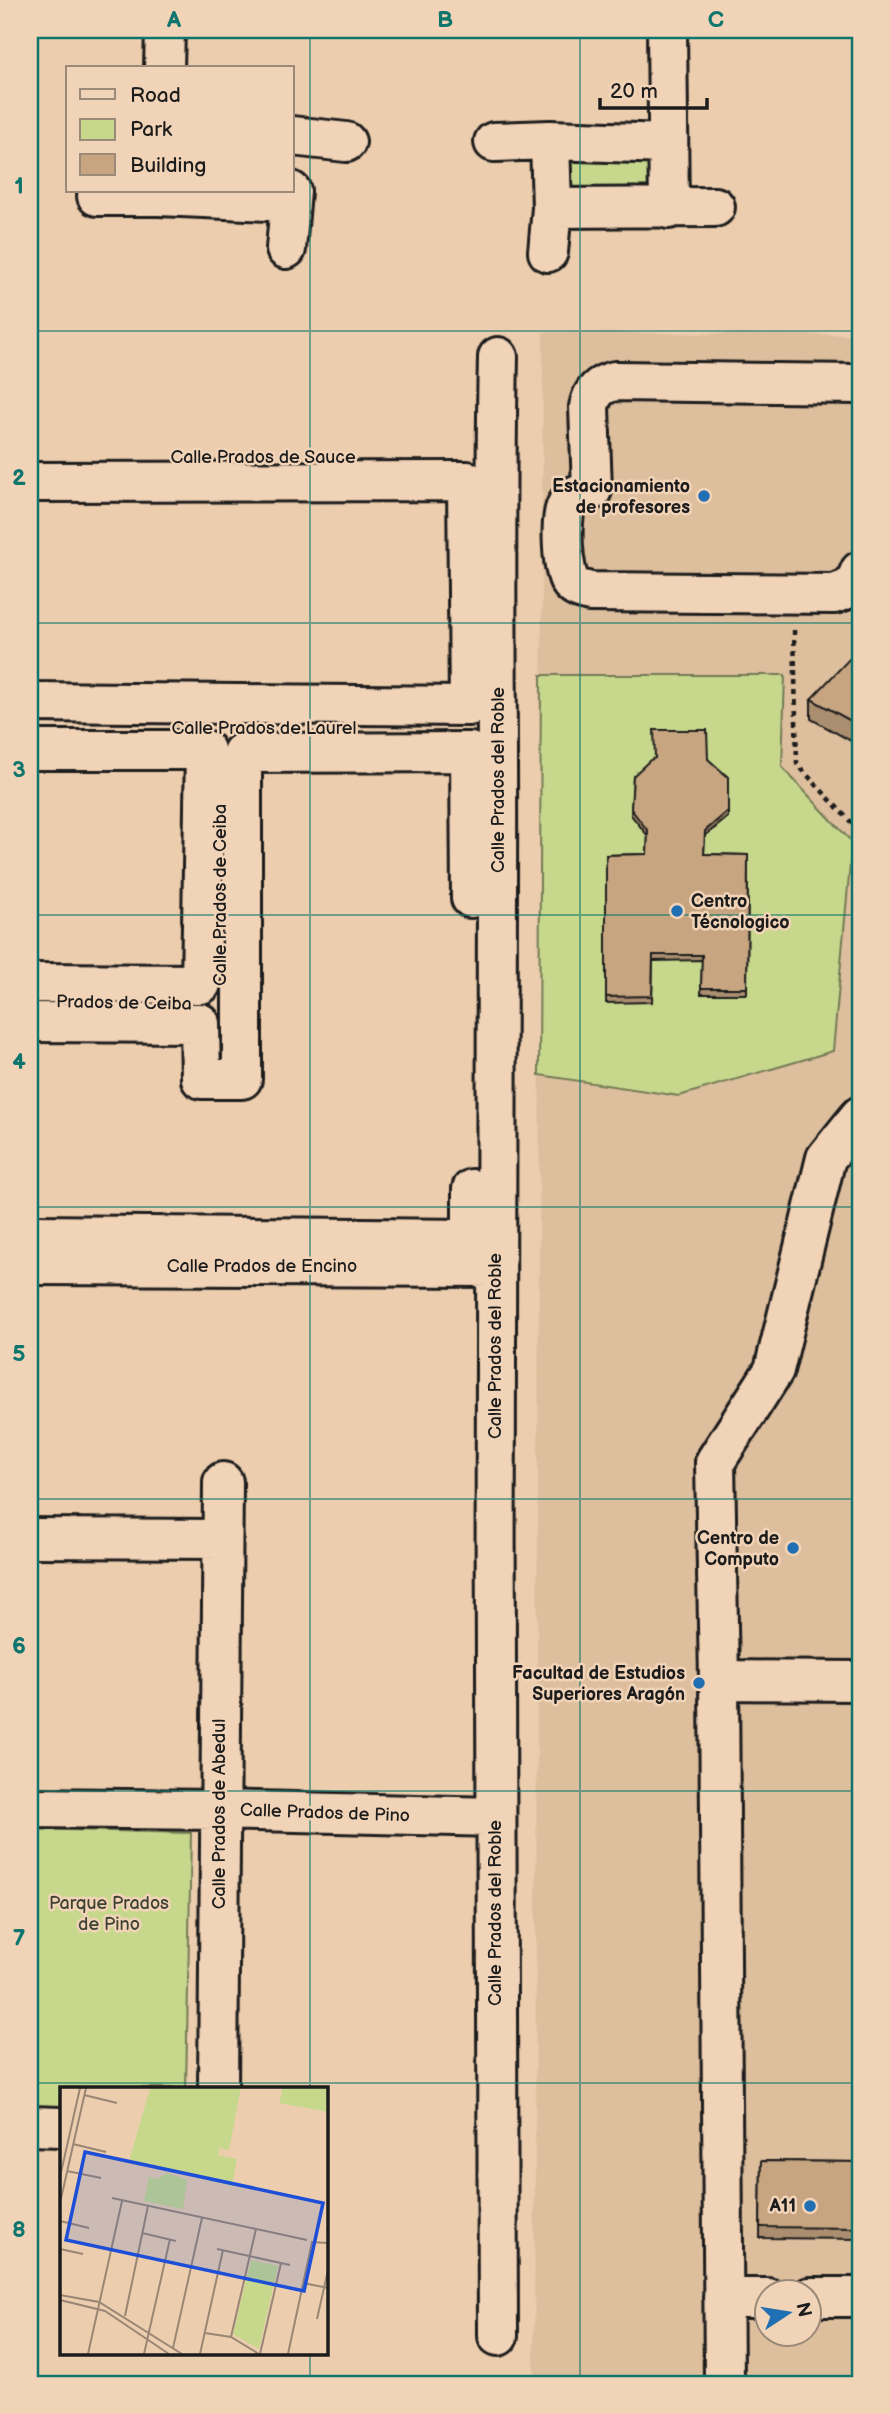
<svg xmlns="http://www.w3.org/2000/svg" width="890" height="2414" viewBox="0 0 890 2414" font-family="'Balsamiq Sans',sans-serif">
	<rect width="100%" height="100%" fill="#eccdae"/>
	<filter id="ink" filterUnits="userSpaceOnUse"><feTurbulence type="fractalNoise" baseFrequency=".0143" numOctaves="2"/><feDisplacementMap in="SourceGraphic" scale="14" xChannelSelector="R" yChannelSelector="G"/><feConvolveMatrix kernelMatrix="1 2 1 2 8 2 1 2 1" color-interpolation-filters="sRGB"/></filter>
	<g filter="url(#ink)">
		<path fill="#ddbe9d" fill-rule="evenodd" d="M543 332 860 335V2384H534ZM768 2292H810V2334H768Z"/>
		<path fill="#c7d88d" stroke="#727a54" stroke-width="2" d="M564 148 648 150 650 191 565 198Z
			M541 675H785L782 767 852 842 833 1051 679 1096 539 1075Z
			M30 1829 191 1833 186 2088H61V2107H30Z"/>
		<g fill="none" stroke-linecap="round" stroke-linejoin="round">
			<g stroke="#1c1c1c" stroke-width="44">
				<path id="minor" d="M667 30 669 209
					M164 68 165 30
					M292 136 346 142
					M494 142 550 140 667 144
					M97 196H159L289 202
					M552 208 715 207
					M286 249 291 191
					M548 252 552 208 550 140
					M860 384 615 381C600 384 592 392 589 407L592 490C581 492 570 496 566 507 560 520 562 572 571 583 576 589 583 590 590 592L834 594 853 587 860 571
					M30 482 467 481 469 706 30 702
					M30 750H205L201 984 30 983
					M30 1022 200 1023 201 1079H242V753L470 752 471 898
					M30 1235 472 1239V1189
					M30 1265 495 1267
					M30 1538 221 1539
					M719 1680 860 1681
					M30 1808 219 1810 495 1817
					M218 2088 223 1482
					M30 2126 61 2127
					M810 2297H860
					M723 2298H768
					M498 2336C495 1852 495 1368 497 884 498 708 494 532 498 357
					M724 2384 719 1680 715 1462 774 1370 826 1158 860 1116"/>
			</g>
			<path stroke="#1c1c1c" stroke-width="4.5" stroke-dasharray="5 5" stroke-linecap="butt" d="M794 630 797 764 860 832"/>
			<use href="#minor" stroke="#f1d3b7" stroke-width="38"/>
		</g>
		<path fill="#ab8e6f" stroke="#1c1c1c" stroke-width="2" d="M860 658V746L811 719V699Z
			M708 759 728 817 705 836 704 854 748 855 747 994H701L702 960 653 961 652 1002 606 1003V855L647 854 648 836 631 815 633 776Z
			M761 2161 860 2162V2239L760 2238Z"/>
		<path fill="#8b745a" stroke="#1c1c1c" stroke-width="2" d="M728 783V817L705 836V831Z"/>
		<path fill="#c7a581" stroke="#1c1c1c" stroke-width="2" d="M852 656 860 658V726L811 699Z
			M654 730H707L708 759 728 777V811L705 831 704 854 748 855 747 988H701L702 955H653L652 996 606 997V855L647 854 648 831 631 809 633 776 650 760 655 758Z
			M761 2161 860 2162V2228L760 2227Z"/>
	</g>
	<path fill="none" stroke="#0f766e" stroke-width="2" stroke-opacity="0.55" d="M310 30V2088M580 30V2384M30 331H860M30 623H860M30 915H860M30 1207H860M30 1499H860M30 1791H860M30 2083H860M310 2353V2384"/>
	<g fill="#1f6fb2" stroke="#f1d3b7" stroke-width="2.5">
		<circle cx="704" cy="496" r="7"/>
		<circle cx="677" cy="911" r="7"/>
		<circle cx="793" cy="1548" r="7"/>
		<circle cx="699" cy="1683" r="7"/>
		<circle cx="810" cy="2206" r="7"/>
	</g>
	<g text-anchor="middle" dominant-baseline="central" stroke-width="5" stroke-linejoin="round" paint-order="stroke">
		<g font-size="18" fill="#1c1c1c" stroke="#f1d3b7">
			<text x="263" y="457">Calle Prados de Sauce</text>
			<text x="264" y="728">Calle Prados de Laurel</text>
			<text transform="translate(498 780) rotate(-90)">Calle Prados del Roble</text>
			<text transform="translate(220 895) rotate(-90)">Calle Prados de Ceiba</text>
			<text transform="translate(124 1003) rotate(1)">Prados de Ceiba</text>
			<text x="262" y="1266">Calle Prados de Encino</text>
			<text transform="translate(495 1346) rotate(-90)">Calle Prados del Roble</text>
			<text transform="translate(325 1813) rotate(2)">Calle Prados de Pino</text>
			<text transform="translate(219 1814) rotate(-90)">Calle Prados de Abedul</text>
			<text transform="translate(495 1913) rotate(-90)">Calle Prados del Roble</text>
		</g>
		<g font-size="18" font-weight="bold" fill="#1c1c1c" stroke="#f1d3b7" text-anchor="end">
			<text x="690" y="486">Estacionamiento<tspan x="690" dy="21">de profesores</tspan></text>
			<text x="691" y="901" text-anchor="start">Centro<tspan x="691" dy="21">Técnologico</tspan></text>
			<text x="779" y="1538">Centro de<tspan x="779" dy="21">Computo</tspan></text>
			<text x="685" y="1673">Facultad de Estudios<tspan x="685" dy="21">Superiores Aragón</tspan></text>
			<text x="796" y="2206">A11</text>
		</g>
		<g font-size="18" fill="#3e4233" stroke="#f1d3b7">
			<text x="109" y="1903">Parque Prados<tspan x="109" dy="21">de Pino</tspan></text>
		</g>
	</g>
	<g transform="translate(60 2087)">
		<rect width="268" height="268" fill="#eccdae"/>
		<path d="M90 1H181L169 63 160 61 158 68 177 72 172 99 69 74ZM223 1H268V25L219 16ZM107 86 127 93 123 122 84 114 89 90 98 92ZM191 173 218 179 199 262 173 247Z" fill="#c7d88d"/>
		<path fill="none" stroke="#998674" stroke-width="2" d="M24 8 57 16M13 57 46 65M7 84 41 91M0 90 20 1M52 111 247 153M0 116 26 1M0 134 29 141M82 146 116 154M0 162 23 167M157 162 230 178M243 196 268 201M0 208 39 215 122 267M0 213 45 224 109 267M65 229 88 119M257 232 268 183M145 246 171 250 199 267M171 250 196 142M113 261 142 131M28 267 62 114M84 267 110 152M140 267 163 163M200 267 221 176M228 267 252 155 268 156"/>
		<path fill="#1d4ed8" fill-opacity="0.15" stroke="#1d4ed8" stroke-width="3.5" d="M25 65 263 116 244 204 6 153Z"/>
		<rect width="268" height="268" fill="none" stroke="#1c1c1c" stroke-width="3.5"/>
	</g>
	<rect width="890" height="2414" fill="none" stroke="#f1d3b7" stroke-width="77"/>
	<rect x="66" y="66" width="228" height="126" fill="#f1d3b7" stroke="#9c8a79" stroke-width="2"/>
	<rect x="80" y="89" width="35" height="10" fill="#f1d3b7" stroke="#9c8a79" stroke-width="2"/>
	<text x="130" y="102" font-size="21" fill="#1c1c1c">Road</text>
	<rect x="80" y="119" width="35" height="21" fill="#c7d88d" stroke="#9c8a79" stroke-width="2"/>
	<text x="130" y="136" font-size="21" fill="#1c1c1c">Park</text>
	<rect x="80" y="154" width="35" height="21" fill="#c7a581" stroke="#9c8a79" stroke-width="2"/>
	<text x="130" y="172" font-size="21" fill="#1c1c1c">Building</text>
	<g transform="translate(788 2313) rotate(78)"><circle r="33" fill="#f1d3b7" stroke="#9c8a79" stroke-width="2"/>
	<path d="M0-5L12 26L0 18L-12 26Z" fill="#1f6fb2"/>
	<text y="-10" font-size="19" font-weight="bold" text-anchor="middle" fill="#1c1c1c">N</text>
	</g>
	<path d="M600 98v10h107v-10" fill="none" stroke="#1c1c1c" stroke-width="3.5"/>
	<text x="610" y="98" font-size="21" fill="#1c1c1c" stroke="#f1d3b7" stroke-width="5" paint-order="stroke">20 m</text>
	<rect x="38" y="38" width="814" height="2338" fill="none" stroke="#0f766e" stroke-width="2.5"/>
	<g font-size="23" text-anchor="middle" font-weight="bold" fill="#0f766e">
		<text x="174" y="27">A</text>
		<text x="445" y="27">B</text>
		<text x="716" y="27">C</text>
		<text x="19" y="193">1</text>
		<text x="19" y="485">2</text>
		<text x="19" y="777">3</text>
		<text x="19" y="1069">4</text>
		<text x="19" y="1361">5</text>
		<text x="19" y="1653">6</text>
		<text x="19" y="1945">7</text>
		<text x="19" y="2237">8</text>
	</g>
</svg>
